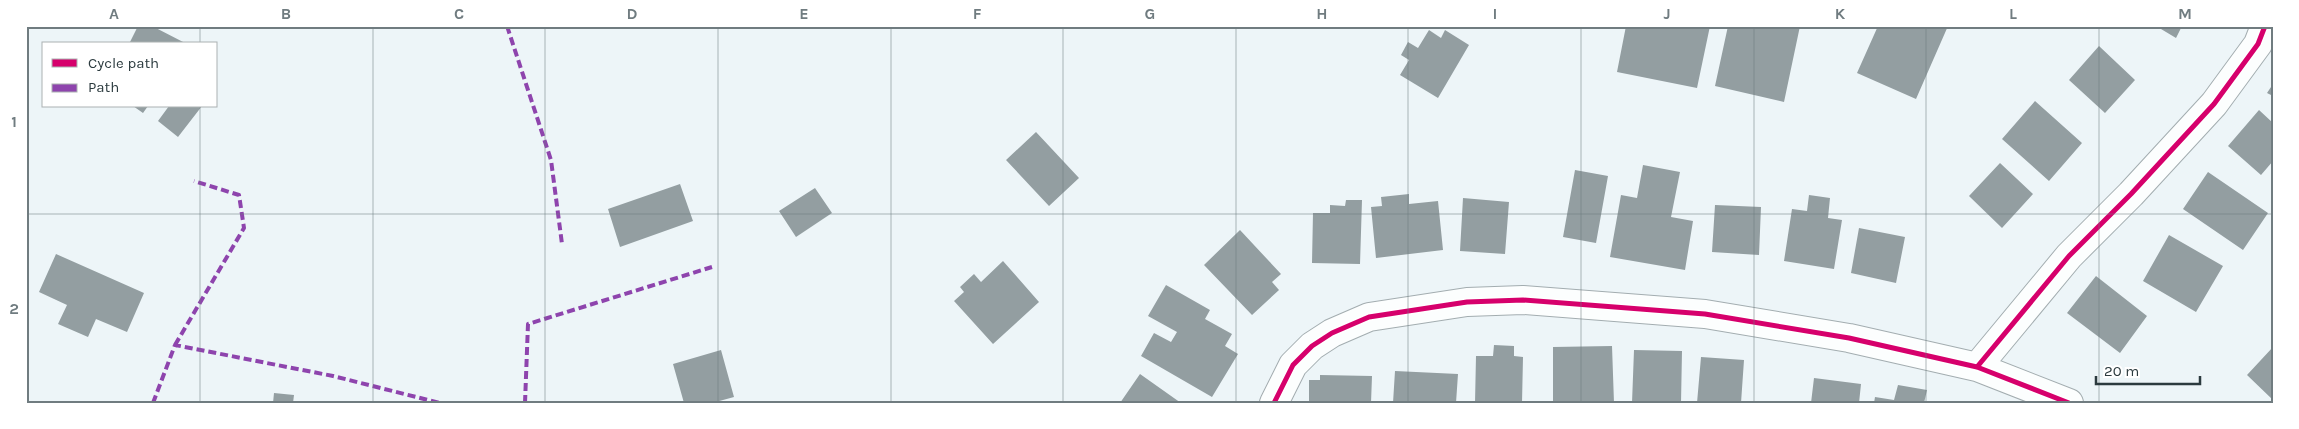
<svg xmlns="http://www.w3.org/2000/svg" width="2299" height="429" viewBox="0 0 2299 429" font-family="Karla,sans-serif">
	<rect width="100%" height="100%" fill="#edf5f8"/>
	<path fill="#939ea1" d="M138 26H152L187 44H129Z
		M1626 26H1710L1697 88 1617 72Z
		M1728 26H1800L1784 102 1715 86Z
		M1878 26H1948L1916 99 1857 73Z
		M2156 26H2182L2176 38Z
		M1429 30 1441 38 1445 30 1469 45 1438 98 1400 75 1409 60 1401 55 1408 42 1418 48Z
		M2099 46 2135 80 2105 113 2069 80Z
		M2273 84V96L2267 93Z
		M2035 101 2082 143 2049 181 2002 139Z
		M133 106H148L143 113Z
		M169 106H202L178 137 158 121Z
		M2259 110 2273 123V161L2261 175 2228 146Z
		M1036 132 1079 178 1049 206 1006 160Z
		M2000 163 2033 194 2002 228 1969 196Z
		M1643 165 1680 172 1671 217 1693 221 1685 270 1610 257 1621 195 1637 198Z
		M1575 170 1608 176 1596 243 1563 237Z
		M2208 172 2268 213 2243 250 2183 209Z
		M680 184 693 221 620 247 608 209Z
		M815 188 832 213 796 237 779 211Z
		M1409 194V204L1438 201 1443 250 1376 258 1371 207 1382 206 1381 197Z
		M1809 195 1830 198 1828 218 1842 220 1834 269 1784 261 1792 209 1807 211Z
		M1463 198 1509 202 1505 254 1460 251Z
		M1346 200H1362L1360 264 1312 263 1313 213H1330V205L1345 206Z
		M1715 205 1761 207 1759 255 1712 252Z
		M1859 228 1905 237 1896 283 1851 273Z
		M1240 230 1281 274 1272 282 1279 290 1252 315 1204 265Z
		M2169 235 2223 266 2196 312 2143 281Z
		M56 254 144 293 127 332 96 319 88 337 58 324 67 305 39 292Z
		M1003 261 1039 302 993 344 954 301 964 292 960 287 974 274 981 282Z
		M2096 276 2147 316 2120 353 2067 313Z
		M1166 285 1210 310 1205 319 1232 334 1225 346 1238 354 1212 397 1141 356 1154 333 1171 342 1177 332 1148 316Z
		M1494 345 1514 346V356L1523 357 1522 403H1475L1476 356H1493Z
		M1612 346 1614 403H1553V347Z
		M2273 347V400L2247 375Z
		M721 350 734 397 712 403H684L673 364Z
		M1634 350 1682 351 1681 403H1632Z
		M1701 357 1744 360 1741 403H1697Z
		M1395 371 1458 374 1456 403H1393Z
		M1140 374 1181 403H1120Z
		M1320 375 1372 376 1371 403H1309V380H1320Z
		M1814 378 1861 384 1859 403H1811Z
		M1898 385 1927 390 1924 403H1874L1875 397 1894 400Z
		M274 393 294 395 293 403H273Z"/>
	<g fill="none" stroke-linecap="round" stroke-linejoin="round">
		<g stroke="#a3adb0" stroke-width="30">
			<path id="minor" d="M1977 367 2069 256 2131 194 2214 104 2258 44 2265 26
				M1274 403 1293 365 1312 346 1332 333 1369 317 1467 302 1523 300 1705 314 1849 338 1977 367 2069 403"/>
		</g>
		<use href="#minor" stroke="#fcfefe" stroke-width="28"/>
		<path stroke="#8e44ad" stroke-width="4" stroke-dasharray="8 4" stroke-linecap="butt" d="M507 26 551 160 562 244
			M175 345 244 228 239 195 194 181
			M153 403 175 345 333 376 440 403
			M525 403 528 324 712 267"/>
		<g stroke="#fff" stroke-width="8">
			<path id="cycleway" d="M1977 367 2069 256 2131 194 2214 104 2258 44 2265 26
				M1274 403 1293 365 1312 346 1332 333 1369 317 1467 302 1523 300 1705 314 1849 338 1977 367 2069 403"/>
		</g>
		<use href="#cycleway" stroke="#d6006c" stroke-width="5"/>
	</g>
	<path fill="none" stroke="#707c80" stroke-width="1" stroke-opacity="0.55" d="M200 26V44M373 26V403M545 26V403M718 26V403M891 26V403M1063 26V403M1236 26V403M1408 26V403M1581 26V403M1754 26V403M1926 26V403M2099 26V403M200 106V403M26 214H2273"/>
	<rect width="2299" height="429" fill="none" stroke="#ffffff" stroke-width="55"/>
	<rect x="42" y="42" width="175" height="65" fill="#ffffff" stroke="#abb1b2"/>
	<rect x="52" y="59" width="25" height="8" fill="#d6006c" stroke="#abb1b2"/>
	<text x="88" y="68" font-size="15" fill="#2c3b3f">Cycle path</text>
	<rect x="52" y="84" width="25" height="8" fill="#8e44ad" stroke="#abb1b2"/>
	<text x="88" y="92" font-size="15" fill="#2c3b3f">Path</text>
	<path d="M2096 376v8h104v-8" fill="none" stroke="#2c3b3f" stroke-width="2.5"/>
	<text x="2104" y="376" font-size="15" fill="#2c3b3f" stroke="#ffffff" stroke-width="4" paint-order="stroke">20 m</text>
	<rect x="28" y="28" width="2244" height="374" fill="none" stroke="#707c80" stroke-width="2"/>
	<g font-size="16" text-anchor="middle" font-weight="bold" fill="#707c80">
		<text x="114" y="19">A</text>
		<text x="286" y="19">B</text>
		<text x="459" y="19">C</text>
		<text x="632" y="19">D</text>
		<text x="804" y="19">E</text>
		<text x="977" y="19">F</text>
		<text x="1150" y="19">G</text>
		<text x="1322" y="19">H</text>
		<text x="1495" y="19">I</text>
		<text x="1667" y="19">J</text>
		<text x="1840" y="19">K</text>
		<text x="2013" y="19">L</text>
		<text x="2185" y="19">M</text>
		<text x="14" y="127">1</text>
		<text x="14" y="314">2</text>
	</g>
</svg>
